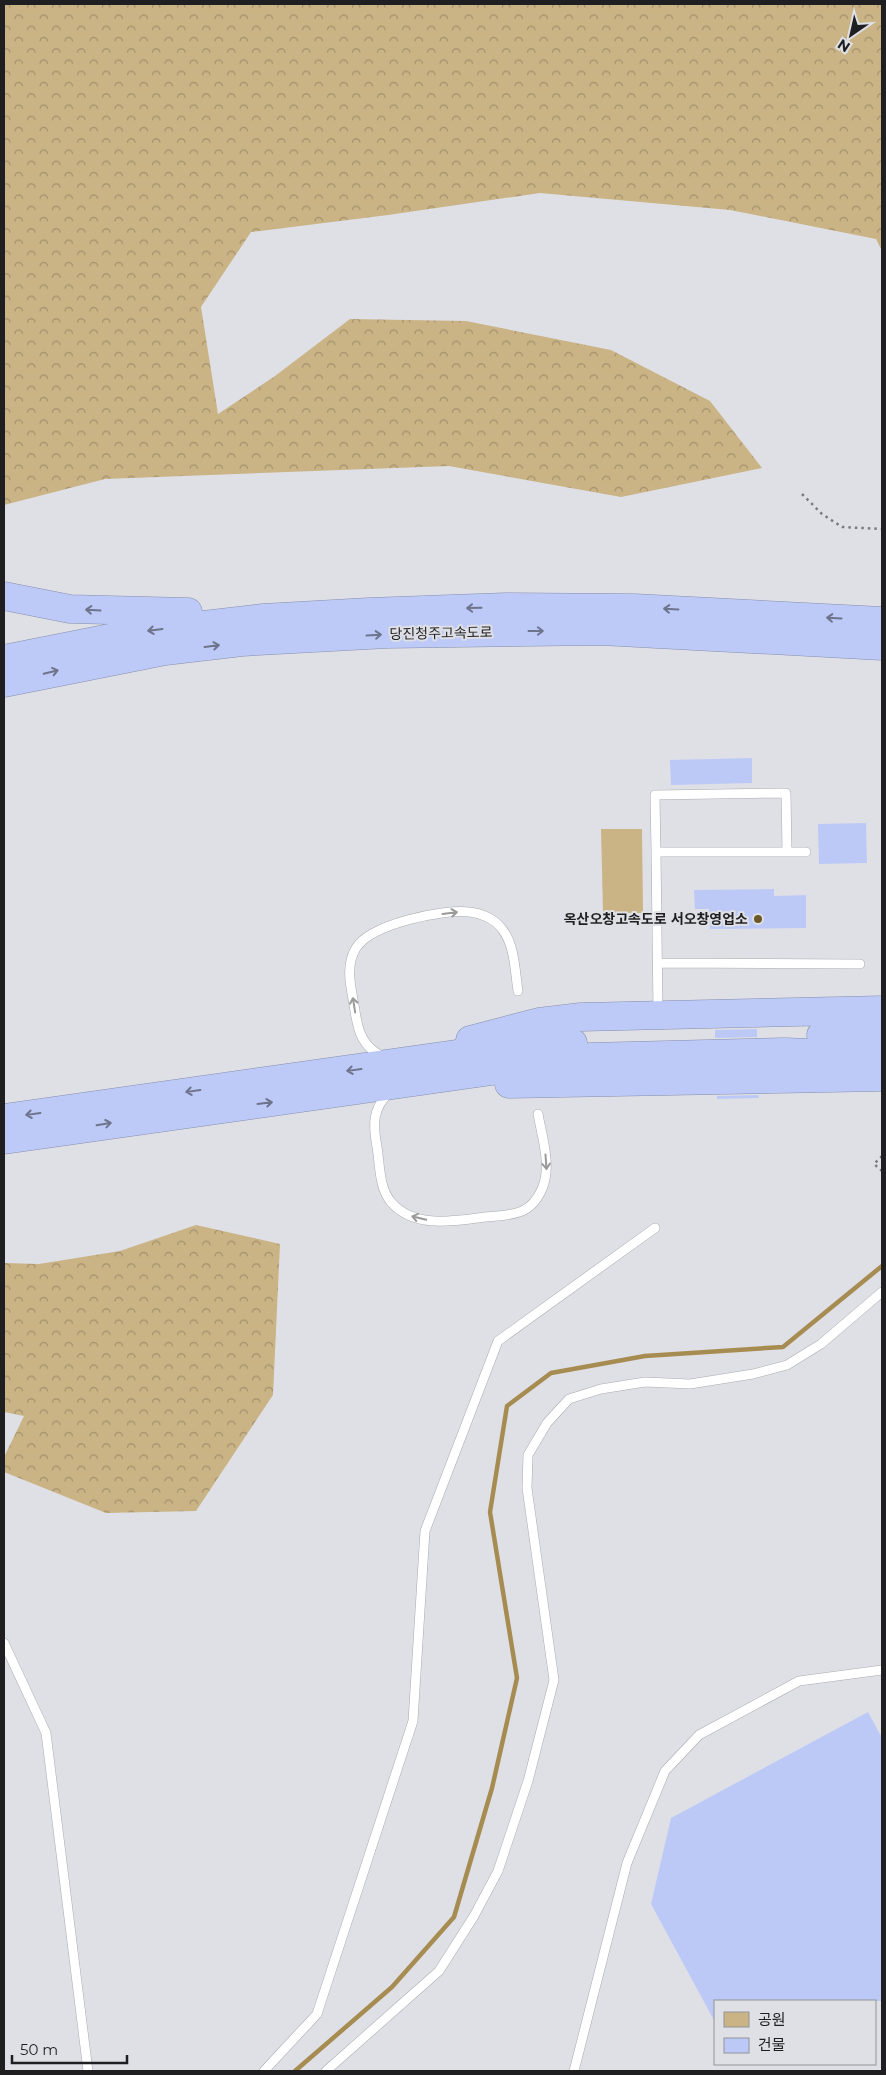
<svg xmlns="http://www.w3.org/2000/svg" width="886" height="2075" viewBox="0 0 886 2075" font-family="Montserrat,'Noto Sans KR',sans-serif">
	<defs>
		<pattern id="forest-crowns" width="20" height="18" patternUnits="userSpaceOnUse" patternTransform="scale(1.25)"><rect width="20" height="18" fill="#cab385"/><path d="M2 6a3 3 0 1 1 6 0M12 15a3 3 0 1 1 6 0" fill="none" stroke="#a3916c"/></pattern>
	</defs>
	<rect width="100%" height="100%" fill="#dfe0e6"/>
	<path fill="url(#forest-crowns)" d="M4 4H882V251L876 239 730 210 540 193 388 215 251 232 201 307 218 414 275 376 350 319 466 321 611 350 710 401 762 468 621 497 449 466 105 479 4 505Z
		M196 1225 280 1244 273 1395 196 1511 106 1513 4 1472V1457L24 1416 4 1412V1263L39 1264 120 1251Z"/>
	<path fill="#cab385" d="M601 829H642L643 913H603Z"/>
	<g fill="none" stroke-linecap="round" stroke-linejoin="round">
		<path stroke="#a78c52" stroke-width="4.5" d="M295 2071 392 1987 454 1917 492 1788 517 1678 490 1512 507 1406 551 1373 645 1356 783 1347 882 1266"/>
	</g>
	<path fill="#bcc9f7" d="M752 758V783L671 785 670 760Z
		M866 823 867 863 819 864 818 824Z
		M774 889V896L806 895V928L710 929 709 909H695L694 890Z
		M757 1029V1037L715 1038V1030Z
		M758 1095 759 1098 717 1099V1096Z
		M868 1712 882 1738V2001H715V2022L651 1904 671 1818Z"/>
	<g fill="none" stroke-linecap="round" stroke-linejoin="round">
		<g stroke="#a9aab0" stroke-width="10">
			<path id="lane" d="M656 852 655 795 786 793 787 852
				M658 963 860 964
				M658 1013 656 852H806
				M384 1057C363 1048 358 1032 355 1011 352 990 344 968 356 948 371 924 442 909 469 912 481 913 495 919 502 929 515 945 515 972 518 991
				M390 1092C372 1108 373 1125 377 1147 380 1165 379 1188 391 1202 414 1229 454 1221 485 1217 497 1216 511 1216 522 1211 532 1207 538 1198 542 1189 552 1166 542 1137 538 1114
				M4 1643 46 1733 88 2071
				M264 2071 317 2014 413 1721 425 1531 498 1341 655 1228
				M326 2071 439 1971 474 1916 498 1871 528 1781 554 1680 527 1488 528 1455 547 1423 569 1399 601 1389 645 1382 690 1384 753 1374 787 1365 821 1344 882 1292
				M574 2071 627 1863 665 1771 699 1735 799 1681 882 1670"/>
		</g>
		<g stroke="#868eac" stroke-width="29">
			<path id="highway" d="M4 596 70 609 188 612
				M4 659 135 633 263 618 369 612 506 607 634 608 882 621
				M4 683 165 651 242 642 387 634 601 631 882 646
				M821 1035 882 1036
				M470 1040 539 1022 581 1017 882 1010
				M509 1084 882 1077
				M4 1118 456 1054 573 1043
				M4 1140 590 1057 785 1052 882 1056"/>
		</g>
		<path stroke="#7a7b7f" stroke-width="2.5" stroke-dasharray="2.5 4" stroke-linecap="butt" d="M802 494 822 514 842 527 882 529
			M882 1156 874 1164 882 1171"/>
		<use href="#lane" stroke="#fff" stroke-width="9"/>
		<use href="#highway" stroke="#bdcaf7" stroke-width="28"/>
	</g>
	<defs><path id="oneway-shaft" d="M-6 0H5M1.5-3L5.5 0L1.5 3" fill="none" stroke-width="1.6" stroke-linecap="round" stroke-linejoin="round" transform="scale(1.25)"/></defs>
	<g stroke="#6e748c">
		<use href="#oneway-shaft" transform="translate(474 608) rotate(179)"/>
		<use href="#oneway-shaft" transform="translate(671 609) rotate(-177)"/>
		<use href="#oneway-shaft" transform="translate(93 610) rotate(-177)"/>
		<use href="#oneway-shaft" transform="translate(834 618) rotate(-177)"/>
		<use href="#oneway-shaft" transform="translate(155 630) rotate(173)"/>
		<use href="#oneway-shaft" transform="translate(536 631)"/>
		<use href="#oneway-shaft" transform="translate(374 635) rotate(-3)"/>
		<use href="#oneway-shaft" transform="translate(212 646) rotate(-7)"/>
		<use href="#oneway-shaft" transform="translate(51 672) rotate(-13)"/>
		<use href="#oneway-shaft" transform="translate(354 1070) rotate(172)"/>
		<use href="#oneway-shaft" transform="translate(193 1091) rotate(172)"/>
		<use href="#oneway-shaft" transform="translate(265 1103) rotate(-7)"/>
		<use href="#oneway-shaft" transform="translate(33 1114) rotate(172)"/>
		<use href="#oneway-shaft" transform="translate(104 1124) rotate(-9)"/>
	</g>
	<g stroke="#9a9a9b">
		<use href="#oneway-shaft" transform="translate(450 913) rotate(-7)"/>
		<use href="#oneway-shaft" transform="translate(354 1005) rotate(-99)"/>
		<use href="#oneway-shaft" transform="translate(546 1162) rotate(86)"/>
		<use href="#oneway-shaft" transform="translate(419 1218) rotate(-166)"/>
	</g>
	<circle fill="#6d5727" stroke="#dfe0e6" stroke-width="2" cx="758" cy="919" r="5"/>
	<g text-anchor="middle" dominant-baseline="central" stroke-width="4" stroke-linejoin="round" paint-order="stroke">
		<g font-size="14" fill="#1f1f21" stroke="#dfe0e6">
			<text transform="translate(441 633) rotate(-1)">당진청주고속도로</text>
		</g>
		<g font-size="14" font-weight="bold" fill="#1f1f21" stroke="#dfe0e6" text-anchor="end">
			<text x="748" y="919">옥산오창고속도로 서오창영업소</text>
		</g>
	</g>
	<rect width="886" height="2075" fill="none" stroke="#1f1f21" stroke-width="10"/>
	<rect x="714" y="2000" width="162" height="65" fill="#dfe0e6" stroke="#929397"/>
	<rect x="724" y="2012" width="25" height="15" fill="#cab385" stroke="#929397"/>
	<text x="758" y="2025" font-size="15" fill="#1f1f21">공원</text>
	<rect x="724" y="2038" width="25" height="15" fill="#bcc9f7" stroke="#929397"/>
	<text x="758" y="2050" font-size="15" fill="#1f1f21">건물</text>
	<g transform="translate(851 35) rotate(214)" stroke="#dfe0e6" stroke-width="4" paint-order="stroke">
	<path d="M0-4L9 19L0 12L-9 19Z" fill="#1f1f21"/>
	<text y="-8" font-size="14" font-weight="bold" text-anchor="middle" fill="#1f1f21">N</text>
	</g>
	<path d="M12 2055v8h115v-8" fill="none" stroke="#1f1f21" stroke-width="2.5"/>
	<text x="20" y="2055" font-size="15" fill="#1f1f21" stroke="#dfe0e6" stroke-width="4" paint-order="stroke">50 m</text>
</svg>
